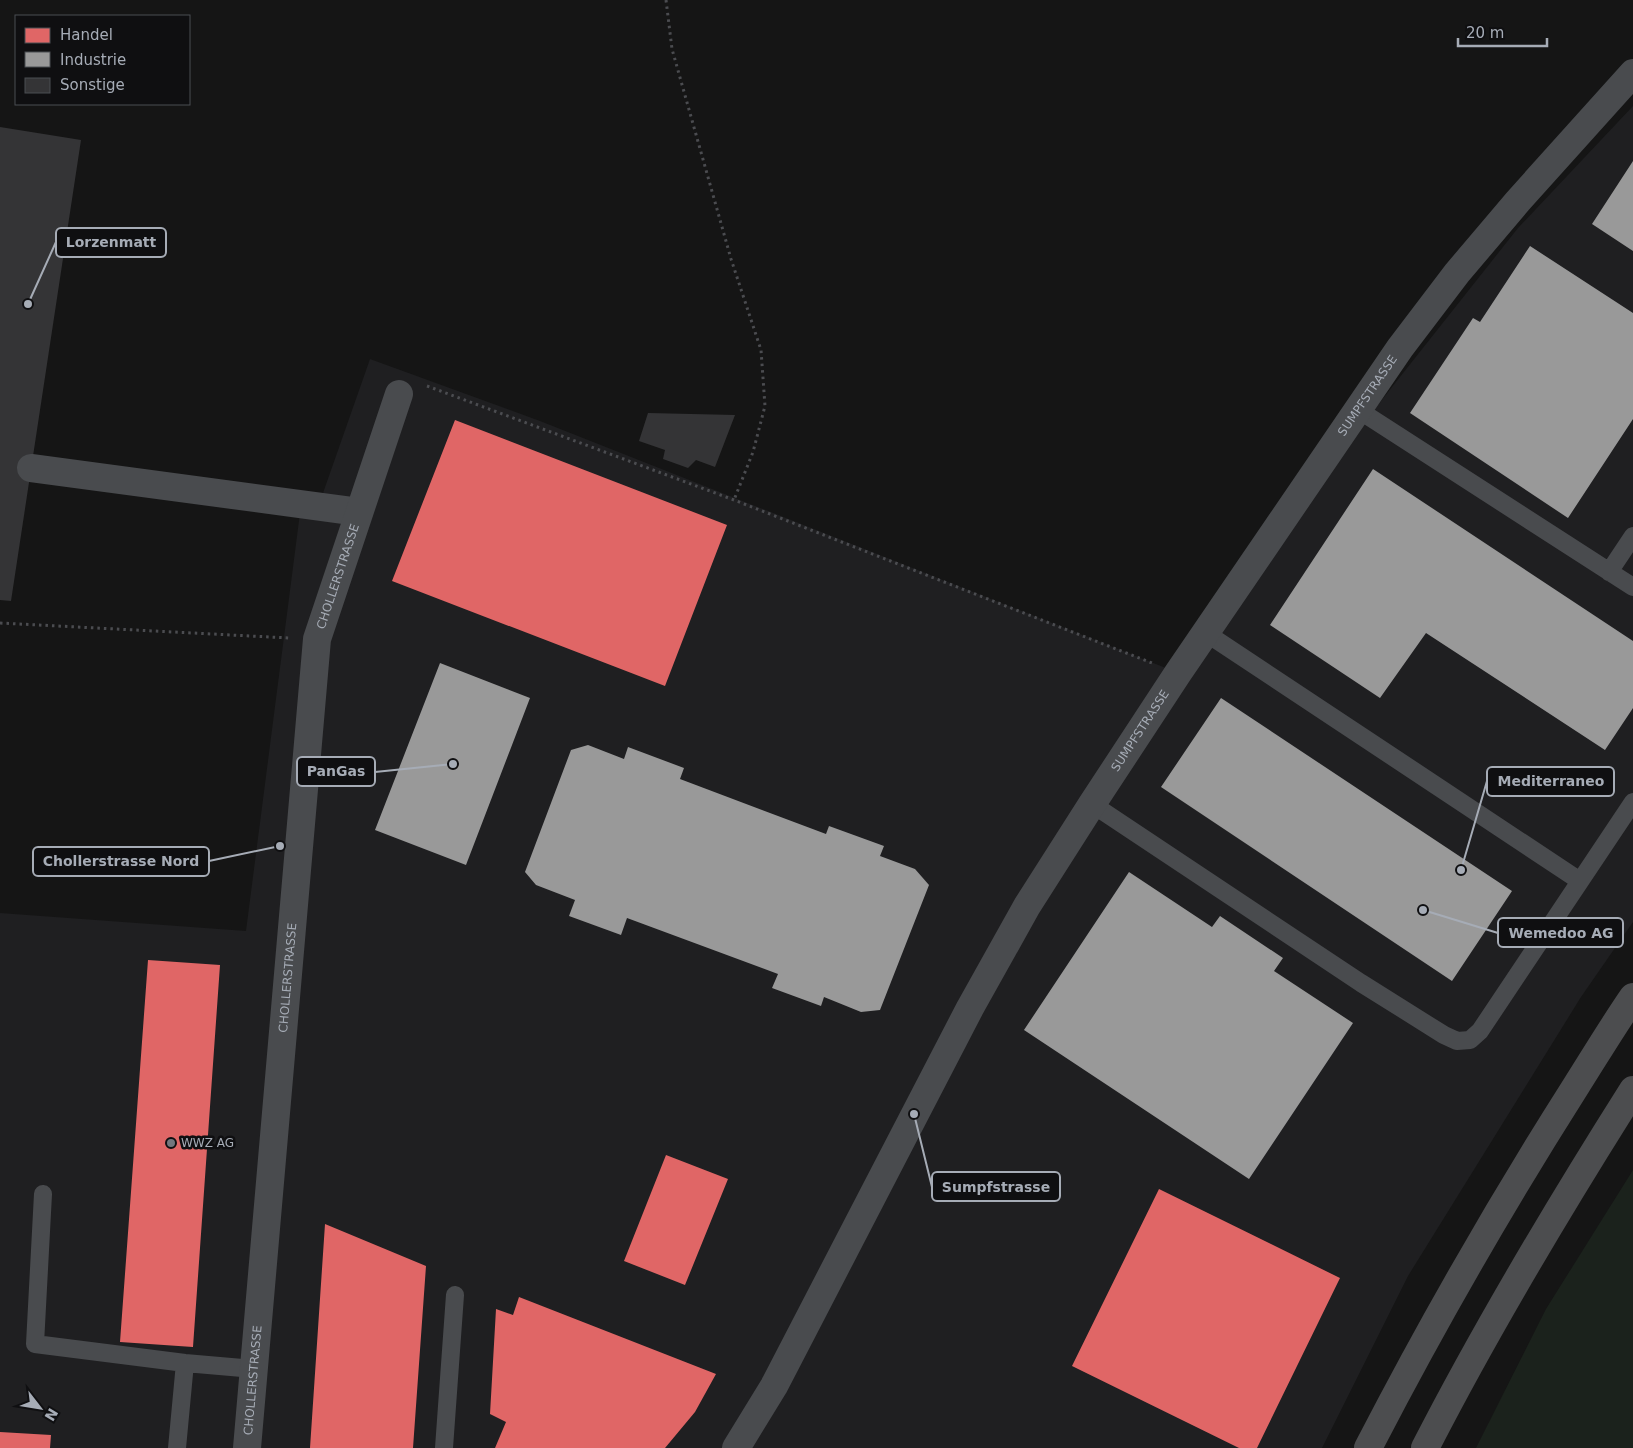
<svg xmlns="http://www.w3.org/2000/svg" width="1633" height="1448" viewBox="0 0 1633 1448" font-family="'DejaVu Sans',sans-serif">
	<rect width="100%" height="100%" fill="#151515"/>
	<path fill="#1f1f21" d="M1633 106V922L1581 997 1408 1276 1322 1448H0V913L246 931 300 513H316L370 359 540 421 1176 672 1171 666 1518 228Z"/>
	<path fill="#1b221c" d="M1633 1170V1448H1476L1546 1309Z"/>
	<path fill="#e06666" d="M455 420 727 525 665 686 392 581Z
		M148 960 220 965 193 1347 120 1342Z
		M666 1155 728 1179 685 1285 624 1261Z
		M1159 1189 1340 1278 1257 1448H1239L1072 1366Z
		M325 1224 426 1266 413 1448H310Z
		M519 1297 716 1374 695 1412 665 1448H495L506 1422 490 1414 496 1309 513 1315Z
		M0 1432 51 1435 50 1448H0Z"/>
	<path fill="#999" d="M1633 161V251L1592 224Z
		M1530 246 1633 313V419L1568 518 1410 413 1473 318 1480 322Z
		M1373 469 1633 641V708L1605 750 1426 633 1380 698 1270 625Z
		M440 663 530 698 466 865 375 830Z
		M1221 698 1512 891 1452 981 1161 787Z
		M588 745 624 759 628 747 684 768 680 779 826 834 829 826 884 846 880 856 915 869 929 885 880 1010 861 1012 824 997 821 1006 772 988 778 974 627 918 621 935 569 916 575 900 536 885 525 872 571 750Z
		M1129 872 1212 927 1220 916 1283 958 1274 971 1353 1023 1249 1179 1024 1030Z"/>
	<path fill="#343436" d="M0 127 81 140 11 601 0 600Z
		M648 413 735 415 715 467 696 460 688 468 663 459 665 450 639 441Z"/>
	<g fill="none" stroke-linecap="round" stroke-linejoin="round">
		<path stroke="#4b4c50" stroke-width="3" stroke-dasharray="2.5 4" stroke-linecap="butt" d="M666 0 672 49 731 259 761 350 765 406 753 452 734 500
			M427 386 734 500 1152 663
			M0 623 289 638"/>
		<path stroke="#494b4e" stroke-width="18" d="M1357 409 1633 587
			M1609 572 1633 536
			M1206 633 1580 881
			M1092 804 1361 983 1444 1035 1457 1041 1470 1040 1480 1031 1633 802
			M43 1194 35 1344 185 1363 254 1369
			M177 1448 185 1363
			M444 1448 455 1295"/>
		<g stroke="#494b4e" stroke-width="28">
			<path d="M31 468 359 512"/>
			<path id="s1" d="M247 1448 317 639 399 394"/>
			<path id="s2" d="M736 1448 774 1386 970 1008 1027 906 1092 804 1178 673 1400 348 1457 273 1518 201 1633 73"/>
		</g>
		<path stroke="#4c4d4f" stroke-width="28" d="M1368 1448C1432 1324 1501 1204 1576 1086 1595 1056 1613 1026 1633 997
			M1425 1448C1488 1325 1559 1207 1633 1090"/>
	</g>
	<circle fill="#73777e" stroke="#0f0f11" stroke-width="2" cx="171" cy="1143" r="5"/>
	<g text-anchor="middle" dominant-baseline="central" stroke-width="5" stroke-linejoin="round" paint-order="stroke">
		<g font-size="12" fill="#a6acb6" stroke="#0f0f11">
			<text stroke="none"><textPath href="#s2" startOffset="1229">SUMPFSTRASSE</textPath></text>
			<text stroke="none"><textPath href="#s1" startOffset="878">CHOLLERSTRASSE</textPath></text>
			<text stroke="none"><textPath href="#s2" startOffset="824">SUMPFSTRASSE</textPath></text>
			<text stroke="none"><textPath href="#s1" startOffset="472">CHOLLERSTRASSE</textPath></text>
			<text stroke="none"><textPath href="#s1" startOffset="68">CHOLLERSTRASSE</textPath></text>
		</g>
		<g font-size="12" fill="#a6acb6" stroke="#0f0f11" text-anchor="start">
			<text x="181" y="1143">WWZ AG</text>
		</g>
	</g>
	<path fill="none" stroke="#a6acb6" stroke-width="2" d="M28 304L56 242M453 764L375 772M1461 870L1487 781M280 846L209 861M1423 910L1498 933M914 1114L932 1187"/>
	<g fill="#a6acb6" stroke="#0f0f11" stroke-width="2">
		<circle cx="28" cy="304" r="5"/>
		<circle cx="453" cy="764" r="5"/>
		<circle cx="1461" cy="870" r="5"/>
		<circle cx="280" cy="846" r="5"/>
		<circle cx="1423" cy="910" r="5"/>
		<circle cx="914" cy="1114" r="5"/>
	</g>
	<g fill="#0f0f11" stroke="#a6acb6" stroke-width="2">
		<rect x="56" y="228" width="110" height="29" rx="5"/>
		<rect x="297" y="757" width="78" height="29" rx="5"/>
		<rect x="1487" y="767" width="127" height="29" rx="5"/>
		<rect x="33" y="847" width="176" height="29" rx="5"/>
		<rect x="1498" y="918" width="125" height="29" rx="5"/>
		<rect x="932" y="1172" width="128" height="29" rx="5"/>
	</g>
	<g font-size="14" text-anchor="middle" font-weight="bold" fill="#a6acb6">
		<text x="111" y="247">Lorzenmatt</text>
		<text x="336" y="776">PanGas</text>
		<text x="1551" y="786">Mediterraneo</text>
		<text x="121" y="866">Chollerstrasse Nord</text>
		<text x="1561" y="938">Wemedoo AG</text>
		<text x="996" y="1192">Sumpfstrasse</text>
	</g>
	<rect x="15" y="15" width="175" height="90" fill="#0f0f11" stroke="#4b4e53"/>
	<rect x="25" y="28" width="25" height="15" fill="#e06666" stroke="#4b4e53"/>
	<text x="60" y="40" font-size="15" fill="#a6acb6">Handel</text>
	<rect x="25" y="52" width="25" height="15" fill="#999999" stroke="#4b4e53"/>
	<text x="60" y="65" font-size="15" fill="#a6acb6">Industrie</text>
	<rect x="25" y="78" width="25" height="15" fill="#343436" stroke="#4b4e53"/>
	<text x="60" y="90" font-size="15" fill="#a6acb6">Sonstige</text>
	<g transform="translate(40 1408) rotate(121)" stroke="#0f0f11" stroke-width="4" paint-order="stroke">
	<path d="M0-4L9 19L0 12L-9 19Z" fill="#a6acb6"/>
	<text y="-8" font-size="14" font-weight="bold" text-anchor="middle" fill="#a6acb6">N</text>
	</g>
	<path d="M1458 38v8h89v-8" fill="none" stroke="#a6acb6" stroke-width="2.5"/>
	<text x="1466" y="38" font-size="15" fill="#a6acb6" stroke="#0f0f11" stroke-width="4" paint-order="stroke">20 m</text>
</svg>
